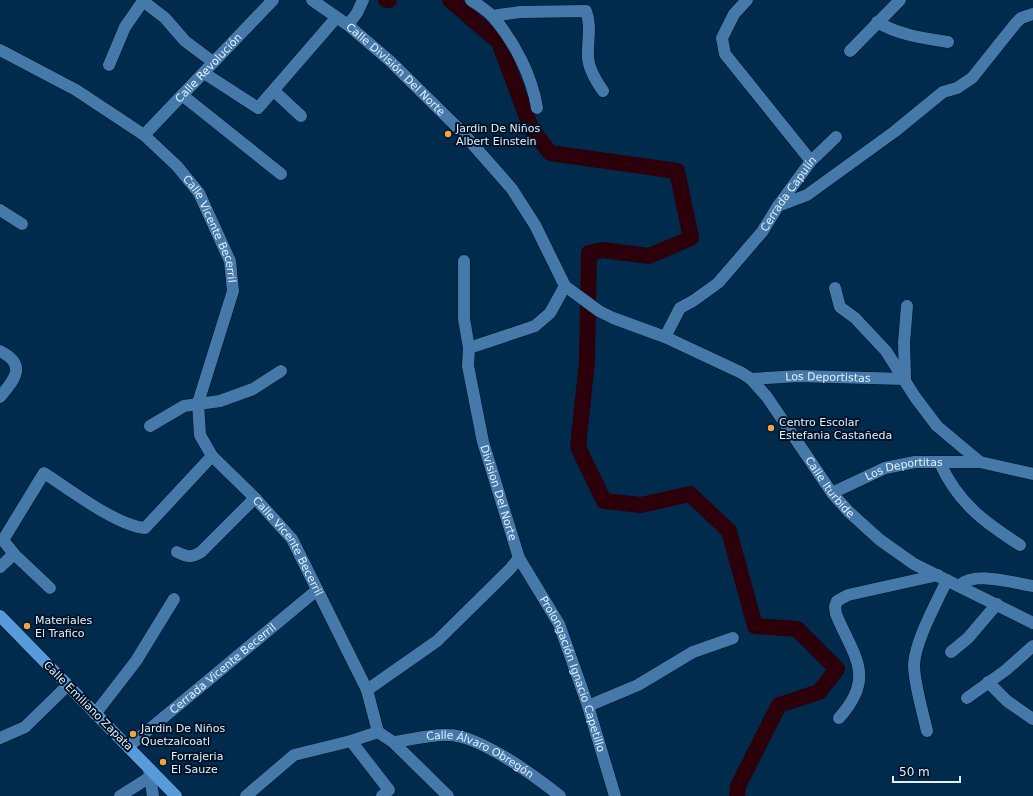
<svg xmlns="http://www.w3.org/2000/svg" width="1033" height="796" viewBox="0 0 1033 796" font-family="'DejaVu Sans',sans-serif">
	<rect width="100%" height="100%" fill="#012b4d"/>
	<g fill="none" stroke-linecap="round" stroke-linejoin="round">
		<path stroke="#2b000b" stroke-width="16" d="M386 0H389
			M450 0 499 42 531 128 550 153 677 171 691 238 649 256 602 250 589 253 587 361 578 447 604 501 641 505 690 494 729 531 755 626 797 629 837 669 819 692 779 705 738 786 737 796"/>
		<g stroke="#00132a" stroke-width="13">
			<g id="minor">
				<path id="s1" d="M312 0 348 25 390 61 462 132 512 189 535 225 565 286"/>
				<path d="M471 0C478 5 487 10 493 17 514 41 532 76 537 108"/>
				<path d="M747 0 734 14 722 38 725 54 811 161"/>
				<path d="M492 16 520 12 586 11C592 27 587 41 588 58 589 70 596 81 603 91"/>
				<path d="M877 22C899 35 923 38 948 42"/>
				<path d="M348 25 357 13 363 0"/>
				<path id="s2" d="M0 50 76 90 144 135 177 166 199 193 230 261 233 291 198 403 200 435 212 456 255 498 292 539 367 690 378 732"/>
				<path d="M850 51 900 0"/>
				<path d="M109 65 125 27 143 1 165 18 185 41 213 62"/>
				<path d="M204 73 258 108 336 18"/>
				<path d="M274 91 301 116"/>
				<path d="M182 95 281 174"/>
				<path id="s3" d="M144 135 273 0"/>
				<path d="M778 206 807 195 894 132 943 92 957 88 972 78 1016 23 1021 18 1033 14"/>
				<path d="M0 210 22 224"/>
				<path id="s4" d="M464 261V319L469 348 468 366 483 442 519 558 559 624 588 706 615 796"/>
				<path id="s5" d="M565 286 599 311 613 318 665 337 742 373 751 379 767 397 832 493 848 511 880 540 914 564 1033 623"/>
				<path d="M835 288 840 307 855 318 886 351 915 397 937 426 980 462"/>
				<path id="s6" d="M665 337 680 308 693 301 718 283 762 232 778 206 811 161 836 137"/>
				<path d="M469 348 535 326 550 313 565 286"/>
				<path d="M0 351C28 365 14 380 0 397"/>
				<path d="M905 378 904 343 907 306"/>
				<path id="s7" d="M751 379 799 376 905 379"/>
				<path d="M150 426 184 406 220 401 253 389 281 371"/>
				<path d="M940 463C958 503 984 522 1020 545"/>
				<path id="s8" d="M832 493 885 468 915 462H980L1033 474"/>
				<path d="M177 552C187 557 192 558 201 552L255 498"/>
				<path d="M14 554 50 588"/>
				<path d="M0 567 14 554 3 540 44 473C69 489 117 526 145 528L212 456"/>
				<path d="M960 585C976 571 1013 583 1033 586"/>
				<path d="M951 652 968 638 997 604"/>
				<path d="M988 682 1007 701 1033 719"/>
				<path d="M367 690 437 641 510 569 519 558"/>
				<path d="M967 698 1006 670 1033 646"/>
				<path d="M588 706 638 685 693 652 733 638"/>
				<path d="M95 714 136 661 174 599"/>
				<path d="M839 718C877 676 853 656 836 614L835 607 837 601 848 595 938 575"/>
				<path d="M927 731C923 713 914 683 914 665 915 641 937 602 947 580"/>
				<path d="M378 732 393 742 448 796"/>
				<path d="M0 738 25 727 67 686"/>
				<path d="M351 741 389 790 382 796"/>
				<path id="s9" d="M393 742C411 740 430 734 448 735 479 735 535 776 560 796"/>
				<path id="s10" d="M128 747 317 590"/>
				<path d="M149 769 153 796"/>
				<path d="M120 796 150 777"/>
				<path d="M246 796 294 755 351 741 378 732"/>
			</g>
		</g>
		<g stroke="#00132a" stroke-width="13">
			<path id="major" d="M0 616 176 796"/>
		</g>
		<use href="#minor" stroke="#4579aa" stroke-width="12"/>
		<use href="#major" stroke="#579bda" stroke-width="12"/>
	</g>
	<g fill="#f3a442" stroke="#011326" stroke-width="1.5">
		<circle cx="448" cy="134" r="4"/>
		<circle cx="771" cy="428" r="4"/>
		<circle cx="27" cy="626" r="4"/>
		<circle cx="133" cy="734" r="4"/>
		<circle cx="163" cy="762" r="4"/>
	</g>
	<g text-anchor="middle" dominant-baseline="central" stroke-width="4" stroke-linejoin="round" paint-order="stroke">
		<g font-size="11" fill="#e4effa" stroke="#011326">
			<text stroke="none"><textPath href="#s3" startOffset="93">Calle Revolución</textPath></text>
			<text stroke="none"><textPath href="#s1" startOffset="109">Calle División Del Norte</textPath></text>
			<text stroke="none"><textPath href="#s6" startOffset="192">Cerrada Capulín</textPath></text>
			<text stroke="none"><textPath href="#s2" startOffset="285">Calle Vicente Becerril</textPath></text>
			<text stroke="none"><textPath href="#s7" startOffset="77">Los Deportistas</textPath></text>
			<text stroke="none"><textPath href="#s8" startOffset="77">Los Deportitas</textPath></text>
			<text stroke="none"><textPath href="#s5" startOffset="343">Calle Iturbide</textPath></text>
			<text stroke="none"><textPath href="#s4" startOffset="236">Division Del Norte</textPath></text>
			<text stroke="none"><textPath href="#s2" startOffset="645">Calle Vicente Becerril</textPath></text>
			<text stroke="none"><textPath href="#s10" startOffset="123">Cerrada Vicente Becerril</textPath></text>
			<text stroke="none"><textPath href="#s4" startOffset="433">Prolongación Ignacio Capetillo</textPath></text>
			<text transform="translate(88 706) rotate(45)">Calle Emiliano Zapata</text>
			<text stroke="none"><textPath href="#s9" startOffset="92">Calle Álvaro Obregón</textPath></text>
		</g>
		<g font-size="11" fill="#e4effa" stroke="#011326" text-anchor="start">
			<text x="456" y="128">Jardin De Niños<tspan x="456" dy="13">Albert Einstein</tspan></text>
			<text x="779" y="422">Centro Escolar<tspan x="779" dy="13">Estefania Castañeda</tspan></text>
			<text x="35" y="620">Materiales<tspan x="35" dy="13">El Trafico</tspan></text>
			<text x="141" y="728">Jardin De Niños<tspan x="141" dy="13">Quetzalcoatl</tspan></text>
			<text x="171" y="756">Forrajeria<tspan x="171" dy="13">El Sauze</tspan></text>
		</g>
	</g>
	<path d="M893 776v6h67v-6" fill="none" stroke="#e4effa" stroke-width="2"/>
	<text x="899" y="776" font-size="12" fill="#e4effa" stroke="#011326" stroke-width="3" paint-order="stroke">50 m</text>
</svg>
